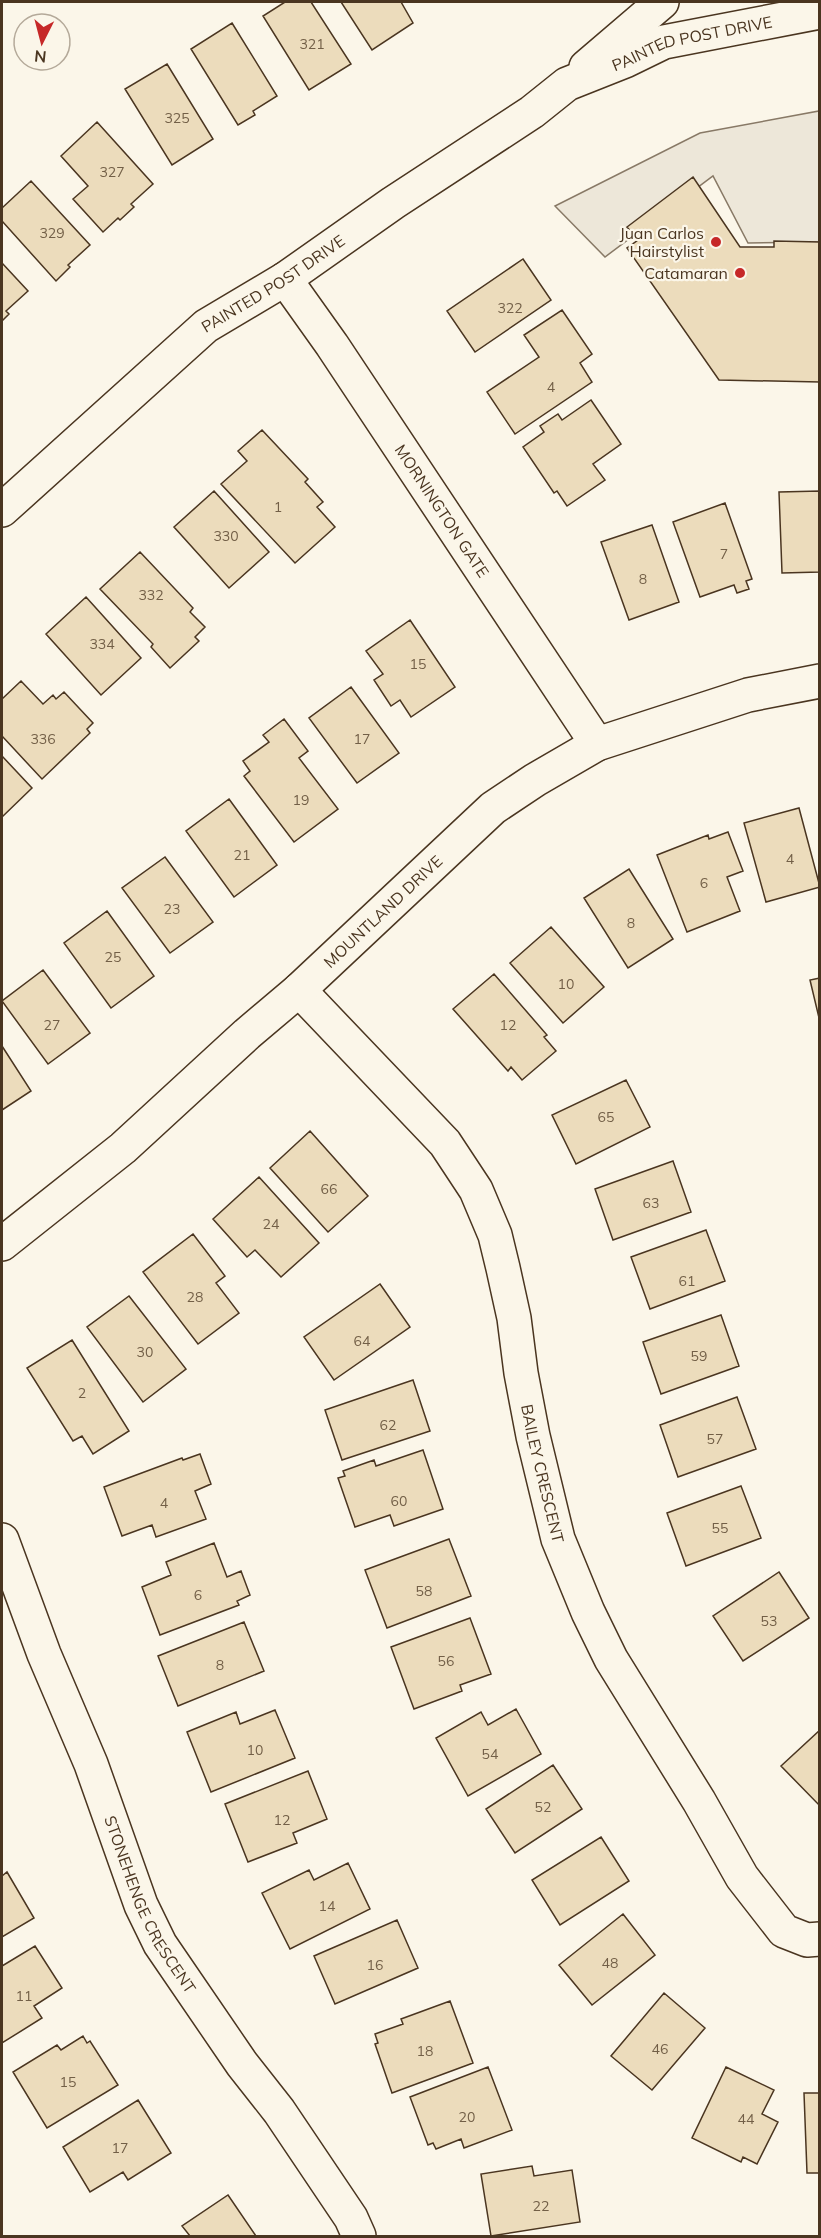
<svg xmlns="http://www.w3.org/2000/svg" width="821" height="2238" viewBox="0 0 821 2238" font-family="Mulish,sans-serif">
	<rect width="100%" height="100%" fill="#fbf6e9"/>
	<path fill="#ede7d9" stroke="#887966" stroke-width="1.5" d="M819 111V242L748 243 713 176 605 257 555 206 700 133Z"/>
	<path fill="#ecdcbc" stroke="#4a3520" stroke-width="1.5" d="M285 2H311L351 64 309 90 263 16Z
		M341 2H401L413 23 372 50Z
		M232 23 277 96 253 111 255 115 238 125 191 49Z
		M167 64 213 139 172 165 125 89Z
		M97 122 153 184 131 204 134 207 120 220 118 218 103 232 73 199 88 186 61 156Z
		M693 177 740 247H774V241L820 242V382L719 380 627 248 638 240 627 227Z
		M31 181 90 245 68 265 70 267 56 281 2 221V208Z
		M523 259 551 300 475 352 447 311Z
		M2 263 28 291 6 311 9 314 2 321Z
		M562 310 592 354 580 363 592 382 515 434 487 392 539 357 524 335Z
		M591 400 621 444 593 464 605 480 567 506 557 491 554 493 523 447 544 432 540 426 558 414 562 420Z
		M262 430 308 479 305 482 323 502 317 507 335 527 295 563 221 484 247 461 238 451Z
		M214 491 269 552 229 588 174 527Z
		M820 491V572L782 573 779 492Z
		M725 503 752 579 746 581 749 589 737 593 734 585 700 597 673 522Z
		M652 525 679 602 629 620 601 542Z
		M140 552 193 608 190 612 205 627 195 637 199 641 170 668 151 647 153 644 100 589Z
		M86 597 141 658 101 695 46 634Z
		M410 620 455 687 411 717 400 700 391 706 374 680 383 674 366 651Z
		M21 681 43 704 53 695 56 699 64 692 93 723 87 729 90 733 42 779 2 736V699Z
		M351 687 399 753 357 783 309 718Z
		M284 719 308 751 299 758 338 809 294 842 244 776 250 771 243 761 269 742 263 735Z
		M2 756 32 788 2 817Z
		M229 799 277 865 234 897 186 831Z
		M799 808 820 887 766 902 744 823Z
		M728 832 743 871 727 877 740 911 687 932 657 855 708 835 709 839Z
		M165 857 213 922 170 953 122 888Z
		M629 869 673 939 628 968 584 898Z
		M107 911 154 976 111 1008 64 943Z
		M551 927 604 987 563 1023 510 963Z
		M43 970 90 1033 48 1064 2 1001Z
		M494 974 547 1035 544 1037 556 1051 522 1080 511 1067 508 1071 453 1009Z
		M820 978V1022L810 980Z
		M2 1046 31 1091 2 1110Z
		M626 1080 650 1127 576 1164 552 1115Z
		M310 1131 368 1196 328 1232 270 1168Z
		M673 1161 691 1212 613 1240 595 1189Z
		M259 1177 319 1243 281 1277 255 1250 247 1257 213 1219Z
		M706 1230 725 1281 650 1309 631 1257Z
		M193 1234 225 1276 216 1283 239 1313 198 1344 143 1272Z
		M380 1284 410 1327 334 1380 304 1337Z
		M129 1296 186 1369 143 1402 87 1327Z
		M721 1315 739 1366 661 1394 643 1342Z
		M72 1340 129 1431 93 1454 82 1436 73 1441 27 1368Z
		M413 1380 430 1431 342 1460 325 1410Z
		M737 1397 756 1449 678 1477 660 1425Z
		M423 1450 443 1509 394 1526 390 1515 355 1527 338 1478 345 1476 343 1471 374 1460 376 1466Z
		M200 1454 211 1484 195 1491 206 1519 156 1537 152 1525 122 1536 104 1487 182 1458 183 1460Z
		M741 1486 761 1538 686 1566 667 1513Z
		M449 1539 471 1596 387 1628 365 1570Z
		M214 1543 227 1577 241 1571 250 1595 237 1601 239 1605 160 1635 142 1587 171 1575 166 1562Z
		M779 1572 809 1618 743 1661 713 1616Z
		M470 1618 491 1674 460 1685 462 1691 414 1709 391 1647Z
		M244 1622 264 1671 178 1706 158 1656Z
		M516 1709 541 1754 468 1796 436 1738 481 1712 488 1725Z
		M275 1710 295 1758 211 1792 187 1732 236 1712 240 1724Z
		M820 1730V1806L781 1766Z
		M553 1765 582 1809 515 1853 486 1809Z
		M308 1771 327 1819 293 1833 297 1843 248 1862 225 1804Z
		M601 1837 629 1881 560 1925 532 1880Z
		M348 1863 370 1909 290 1949 262 1893 309 1870 314 1880Z
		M7 1872 34 1918 2 1937V1876Z
		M623 1914 655 1955 592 2005 559 1965Z
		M397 1920 418 1968 335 2004 314 1956Z
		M35 1946 62 1988 34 2006 42 2018 2 2043V1966Z
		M664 1993 705 2028 652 2090 611 2056Z
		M450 2001 473 2063 392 2093 375 2044 378 2043 375 2034 403 2024 401 2019Z
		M83 2036 87 2043 90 2041 118 2085 47 2128 13 2072 57 2045 61 2050Z
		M488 2067 512 2130 464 2148 461 2139 436 2149 433 2143 428 2145 410 2097Z
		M726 2067 774 2090 762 2114 778 2122 757 2164 743 2157 741 2162 692 2138Z
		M804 2093H820V2173H807Z
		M138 2100 171 2153 128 2180 123 2172 90 2192 63 2147Z
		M532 2166 534 2176 572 2170 580 2222 491 2236 481 2174Z
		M228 2195 256 2236H190L182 2226Z"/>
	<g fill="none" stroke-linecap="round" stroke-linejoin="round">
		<g stroke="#4a3520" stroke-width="36">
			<g id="minor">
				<path d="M586 67 662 2"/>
				<path id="s1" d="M285 279 332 345 597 744"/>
				<path id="s2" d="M2 510 206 326 285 279 393 203 532 112 567 84 625 61 664 42 820 12"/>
				<path id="s3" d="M299 990 445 1143 476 1190 495 1235 503 1268 514 1318 521 1373 533 1436 558 1539 588 1612 611 1659 699 1801 742 1877 784 1931 807 1940 820 1939"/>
				<path id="s4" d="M2 1244 123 1148 247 1034 299 990 493 808 535 780 597 744 748 695 820 681"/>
				<path id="s5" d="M2 1540 44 1654 91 1764 141 1905 160 1944 242 2064 279 2111 351 2218 359 2236"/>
			</g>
		</g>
		<use href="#minor" stroke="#fbf6e9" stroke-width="33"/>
	</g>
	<g fill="#c62828" stroke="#fbf6e9" stroke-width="2">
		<circle cx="716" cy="242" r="6"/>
		<circle cx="740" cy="273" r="6"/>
	</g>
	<g text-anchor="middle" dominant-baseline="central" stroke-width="4.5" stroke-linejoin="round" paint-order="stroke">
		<g font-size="14" fill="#725f47">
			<text x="312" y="44">321</text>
			<text x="177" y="118">325</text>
			<text x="112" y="172">327</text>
			<text x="52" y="233">329</text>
			<text x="510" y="308">322</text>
			<text x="551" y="387">4</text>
			<text x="278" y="507">1</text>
			<text x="226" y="536">330</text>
			<text x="724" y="554">7</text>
			<text x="643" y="579">8</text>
			<text x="151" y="595">332</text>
			<text x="102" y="644">334</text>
			<text x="418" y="664">15</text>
			<text x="43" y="739">336</text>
			<text x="362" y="739">17</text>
			<text x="301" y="800">19</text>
			<text x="242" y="855">21</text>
			<text x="790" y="859">4</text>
			<text x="704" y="883">6</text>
			<text x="172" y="909">23</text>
			<text x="631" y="923">8</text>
			<text x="113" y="957">25</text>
			<text x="566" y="984">10</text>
			<text x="52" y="1025">27</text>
			<text x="508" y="1025">12</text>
			<text x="606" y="1117">65</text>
			<text x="329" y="1189">66</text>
			<text x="651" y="1203">63</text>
			<text x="271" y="1224">24</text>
			<text x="687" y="1281">61</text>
			<text x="195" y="1297">28</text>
			<text x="362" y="1341">64</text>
			<text x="145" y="1352">30</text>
			<text x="699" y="1356">59</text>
			<text x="82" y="1393">2</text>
			<text x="388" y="1425">62</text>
			<text x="715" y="1439">57</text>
			<text x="399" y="1501">60</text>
			<text x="164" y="1503">4</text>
			<text x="720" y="1528">55</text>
			<text x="424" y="1591">58</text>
			<text x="198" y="1595">6</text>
			<text x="769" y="1621">53</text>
			<text x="446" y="1661">56</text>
			<text x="220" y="1665">8</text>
			<text x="255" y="1750">10</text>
			<text x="490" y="1754">54</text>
			<text x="543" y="1807">52</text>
			<text x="282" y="1820">12</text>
			<text x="327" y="1906">14</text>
			<text x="610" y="1963">48</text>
			<text x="375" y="1965">16</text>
			<text x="24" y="1996">11</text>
			<text x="660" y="2049">46</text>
			<text x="425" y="2051">18</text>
			<text x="68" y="2082">15</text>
			<text x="467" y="2117">20</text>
			<text x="746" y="2119">44</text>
			<text x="120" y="2148">17</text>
			<text x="541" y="2206">22</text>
		</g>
		<g font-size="16" fill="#4a3520" stroke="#fbf6e9">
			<text stroke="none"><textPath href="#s2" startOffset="842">PAINTED POST DRIVE</textPath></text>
			<text stroke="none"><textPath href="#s2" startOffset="354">PAINTED POST DRIVE</textPath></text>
			<text stroke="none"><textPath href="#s1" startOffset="280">MORNINGTON GATE</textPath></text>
			<text stroke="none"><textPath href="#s4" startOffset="506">MOUNTLAND DRIVE</textPath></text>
			<text stroke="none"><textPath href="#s3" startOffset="560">BAILEY CRESCENT</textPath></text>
			<text stroke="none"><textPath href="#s5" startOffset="394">STONEHENGE CRESCENT</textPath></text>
		</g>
		<g font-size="16" fill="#4a3520" stroke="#fbf6e9" text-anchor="end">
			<text x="704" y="233">Juan Carlos<tspan x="704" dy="18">Hairstylist</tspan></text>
			<text x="728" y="273">Catamaran</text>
		</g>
	</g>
	<rect width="821" height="2238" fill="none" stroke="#4a3520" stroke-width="6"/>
	<g transform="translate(42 42) rotate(186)"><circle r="28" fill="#fbf6e9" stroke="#b4a999" stroke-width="1.5"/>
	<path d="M0-4.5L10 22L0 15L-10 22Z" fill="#c62828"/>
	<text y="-9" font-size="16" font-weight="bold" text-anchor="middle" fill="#4a3520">N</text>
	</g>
</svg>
